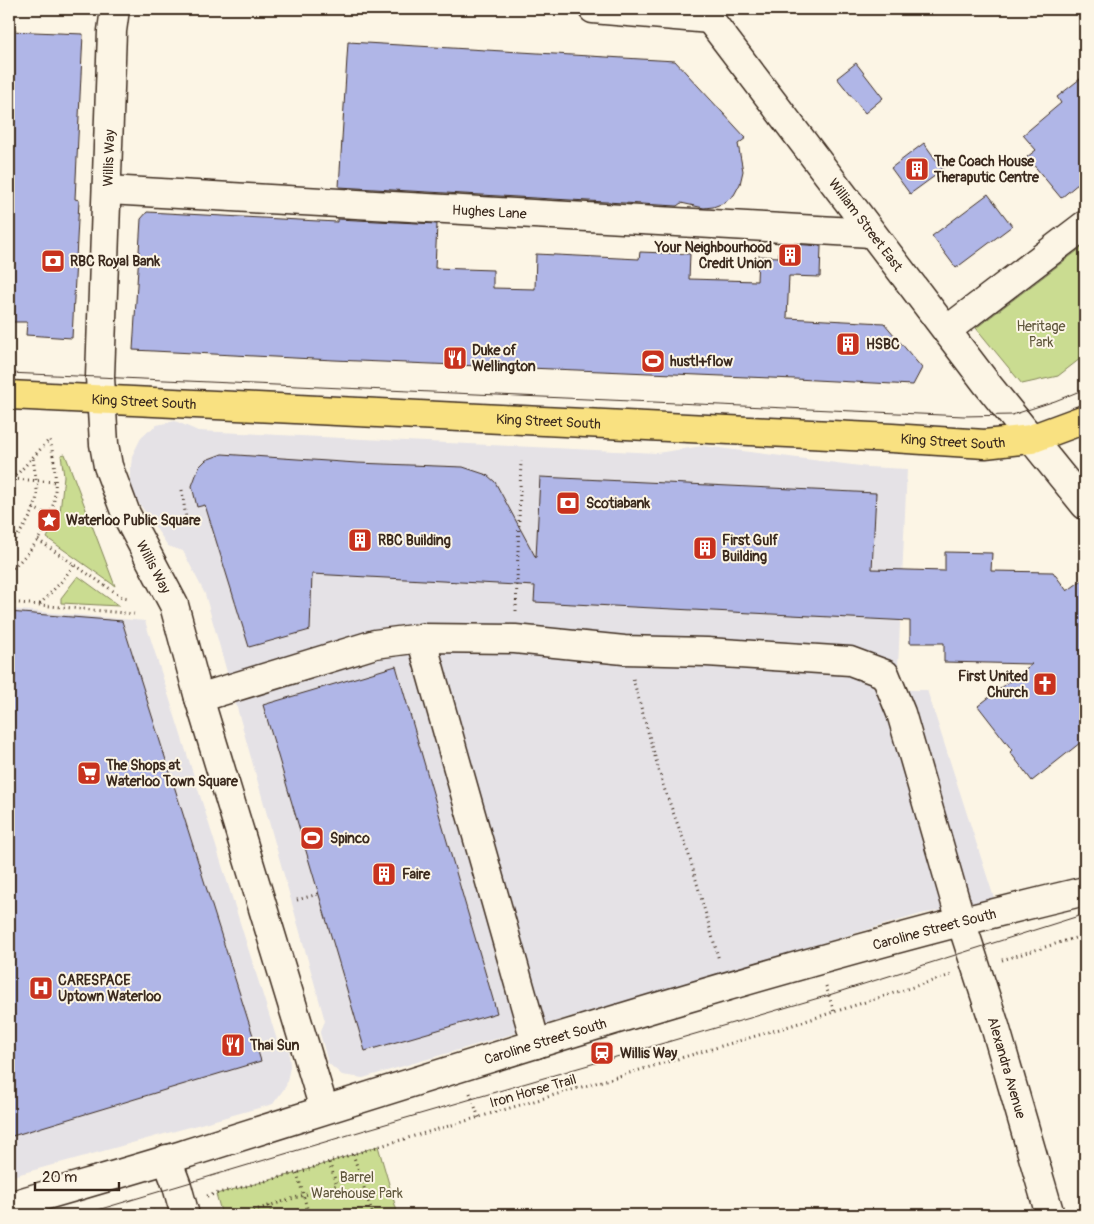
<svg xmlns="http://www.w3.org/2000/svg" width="1094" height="1224" viewBox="0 0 1094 1224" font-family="Pangolin,sans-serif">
	<rect width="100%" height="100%" fill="#fcf5e5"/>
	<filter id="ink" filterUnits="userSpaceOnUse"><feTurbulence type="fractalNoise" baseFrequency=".02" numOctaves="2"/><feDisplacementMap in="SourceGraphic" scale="10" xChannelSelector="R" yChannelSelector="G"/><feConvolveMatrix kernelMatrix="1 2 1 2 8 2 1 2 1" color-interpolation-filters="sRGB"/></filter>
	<g filter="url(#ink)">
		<path fill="#e5e2e6" d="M175 421 198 431 657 453 703 446 868 467 907 469 898 668 908 690H927L995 901 921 914 363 1078 342 1075 328 1063 320 1033 325 1021 205 594 183 551 168 546 134 496 130 479 132 456 142 436 157 425Z
			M9 609 145 621 277 1040 289 1049 290 1067 286 1086 273 1104 9 1177Z"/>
		<path fill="#cadc91" stroke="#828358" d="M1085 245V355L1058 376 1022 384 976 328Z
			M65 454 115 586 47 538 60 512 64 476 61 455Z
			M78 576 119 606 61 603V598Z
			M378 1146 398 1215H222L216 1194 297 1173Z"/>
		<path fill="#b0b6e7" stroke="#3b2a1e" d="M9 31 83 34 75 199 79 200 72 338 26 335 27 322H9Z
			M348 42 675 61 746 138 738 144 743 171 740 184 734 195 724 203 713 207 704 208 681 203 677 206 339 187Z
			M856 63 883 98 865 113 837 78Z
			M1085 75V178L1061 198 1027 157 1036 150 1023 135 1061 103 1057 97Z
			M924 143 943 170 910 194 891 168Z
			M988 194 1012 226 956 268 932 236Z
			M147 212 337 222V219L437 224 435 268 493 270V288L535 289 536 254 639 259 640 252 690 254 689 279 757 281 758 256 779 257V243L821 246 820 277 789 276 787 318 884 323 922 368 913 385 795 379 334 360 133 350 141 219Z
			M222 454 357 463 463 467 487 475 495 482 536 558 540 477 876 493 872 569 945 571V552L992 553 991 571 1053 572 1067 591 1085 578V739L1032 781 1010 752 1012 750 978 706 1032 664 944 662V643H910V621L534 602 535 586 312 574 310 630 249 647 205 505 197 507 192 486 199 467 206 460Z
			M9 612 122 621 261 1061 9 1137Z
			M396 666 497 1013 365 1051 263 705Z"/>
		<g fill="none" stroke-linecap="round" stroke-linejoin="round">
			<g stroke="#3b2a1e" stroke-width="31">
				<g id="minor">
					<path id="s1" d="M115 9 112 31 100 377 104 444 108 466 126 514 174 605 199 698 324 1109"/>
					<path d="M593 9 710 19"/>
					<path id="s2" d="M702 9 987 384 1085 505"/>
					<path id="s3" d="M108 190 871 233"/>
					<path d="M947 330 1085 225"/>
					<path d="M421 638 536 1044"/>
					<path id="s4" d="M199 698 375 644 421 638 515 639 624 650 707 652 850 661 885 674 901 713 961 921 995 1026 1050 1215"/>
					<path d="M167 1159 177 1186 185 1215"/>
					<path id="s5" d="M9 1206C66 1189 124 1173 182 1155 481 1061 780 963 1085 891"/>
				</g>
			</g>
			<g stroke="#3b2a1e" stroke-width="31">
				<g id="major">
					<path id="s6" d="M9 395 892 438 985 444 1031 439 1085 419"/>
				</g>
			</g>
			<path stroke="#3b2a1e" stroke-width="3" stroke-dasharray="1 4" stroke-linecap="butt" d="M13 479 56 482
				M9 483 49 440
				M182 490 186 519
				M33 508 51 516
				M38 540 122 597 129 598
				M9 547C21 531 37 513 37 492 37 481 34 468 33 457
				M9 571C17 565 24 557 31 549 59 515 59 481 50 440
				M9 602 134 614
				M40 604 62 581 74 565
				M516 611 521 461
				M633 679 664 788 688 852 719 960
				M297 900 318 894
				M1002 960 1085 935
				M826 986 834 1012
				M470 1093 479 1118
				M353 1154 373 1215
				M297 1173 309 1215
				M207 1196 297 1173 353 1154 783 1028 951 975
				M269 1206 272 1215
				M144 1215 155 1211
				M239 1215 337 1185 329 1162"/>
			<use href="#minor" stroke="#fcf5e5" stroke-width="28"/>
			<use href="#major" stroke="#f9e181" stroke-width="28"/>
			<path stroke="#3b2a1e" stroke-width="1" d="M9 373 964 416 1012 415 1055 401 1085 389
				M81 1215 365 1130 829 995 1085 914"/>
		</g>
	</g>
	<defs>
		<g id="building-square" transform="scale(1.25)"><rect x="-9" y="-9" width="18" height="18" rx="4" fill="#c8321e" stroke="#fcf5e5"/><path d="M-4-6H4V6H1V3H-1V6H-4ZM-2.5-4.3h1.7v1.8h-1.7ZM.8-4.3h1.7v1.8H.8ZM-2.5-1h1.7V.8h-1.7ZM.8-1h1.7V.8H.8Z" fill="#fff"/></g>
		<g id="bank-square" transform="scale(1.25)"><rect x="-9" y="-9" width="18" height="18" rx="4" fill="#c8321e" stroke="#fcf5e5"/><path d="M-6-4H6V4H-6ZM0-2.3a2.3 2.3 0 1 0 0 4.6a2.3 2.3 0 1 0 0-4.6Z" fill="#fff"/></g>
		<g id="restaurant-square" transform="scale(1.25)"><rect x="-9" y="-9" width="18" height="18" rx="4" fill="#c8321e" stroke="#fcf5e5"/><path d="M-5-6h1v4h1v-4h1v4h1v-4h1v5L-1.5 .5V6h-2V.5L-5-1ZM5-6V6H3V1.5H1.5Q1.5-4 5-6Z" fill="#fff"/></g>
		<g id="stadium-square" transform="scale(1.25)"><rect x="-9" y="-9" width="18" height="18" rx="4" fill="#c8321e" stroke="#fcf5e5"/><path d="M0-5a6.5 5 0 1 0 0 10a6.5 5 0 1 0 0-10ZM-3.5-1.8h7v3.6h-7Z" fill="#fff"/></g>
		<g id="sight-square" transform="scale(1.25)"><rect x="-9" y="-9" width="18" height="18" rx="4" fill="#c8321e" stroke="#fcf5e5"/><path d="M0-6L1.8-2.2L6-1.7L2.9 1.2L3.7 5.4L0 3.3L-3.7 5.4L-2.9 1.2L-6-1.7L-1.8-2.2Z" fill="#fff"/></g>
		<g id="church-square" transform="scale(1.25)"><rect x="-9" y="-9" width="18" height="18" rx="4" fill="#c8321e" stroke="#fcf5e5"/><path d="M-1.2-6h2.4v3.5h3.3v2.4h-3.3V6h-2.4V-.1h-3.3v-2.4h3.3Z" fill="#fff"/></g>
		<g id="supermarket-square" transform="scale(1.25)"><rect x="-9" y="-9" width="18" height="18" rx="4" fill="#c8321e" stroke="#fcf5e5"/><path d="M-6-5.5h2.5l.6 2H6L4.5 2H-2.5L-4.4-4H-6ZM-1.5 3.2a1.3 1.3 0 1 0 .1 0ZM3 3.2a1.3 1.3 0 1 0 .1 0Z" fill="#fff"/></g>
		<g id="hospital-square" transform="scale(1.25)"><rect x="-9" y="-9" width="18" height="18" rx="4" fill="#c8321e" stroke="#fcf5e5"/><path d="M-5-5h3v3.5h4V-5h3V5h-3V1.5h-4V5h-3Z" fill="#fff"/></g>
		<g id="station-square" transform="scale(1.25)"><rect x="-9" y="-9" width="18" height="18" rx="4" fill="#c8321e" stroke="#fcf5e5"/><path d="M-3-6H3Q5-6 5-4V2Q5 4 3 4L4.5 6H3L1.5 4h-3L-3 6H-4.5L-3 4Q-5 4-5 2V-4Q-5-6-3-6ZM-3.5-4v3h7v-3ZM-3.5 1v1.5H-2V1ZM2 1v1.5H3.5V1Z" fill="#fff"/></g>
	</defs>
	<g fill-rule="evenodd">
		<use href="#building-square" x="917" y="169"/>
		<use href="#building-square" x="790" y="255"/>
		<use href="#bank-square" x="53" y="261"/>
		<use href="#building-square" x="848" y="344"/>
		<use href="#restaurant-square" x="455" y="358"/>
		<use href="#stadium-square" x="653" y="361"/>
		<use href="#bank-square" x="568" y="503"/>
		<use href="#sight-square" x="49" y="520"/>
		<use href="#building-square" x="360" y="540"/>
		<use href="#building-square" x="705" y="548"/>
		<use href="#church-square" x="1045" y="684"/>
		<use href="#supermarket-square" x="89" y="773"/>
		<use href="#stadium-square" x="312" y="838"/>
		<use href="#building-square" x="384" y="874"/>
		<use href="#hospital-square" x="41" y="988"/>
		<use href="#restaurant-square" x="233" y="1045"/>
		<use href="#station-square" x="602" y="1053"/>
	</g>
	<g text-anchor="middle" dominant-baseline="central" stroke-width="4" stroke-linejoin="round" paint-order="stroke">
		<g font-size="14" fill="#3b2a1e" stroke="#fcf5e5">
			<text transform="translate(109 158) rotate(-88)">Willis Way</text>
			<text stroke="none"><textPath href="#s3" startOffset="382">Hughes Lane</textPath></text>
			<text stroke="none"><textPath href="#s2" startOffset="271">William Street East</textPath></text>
			<text stroke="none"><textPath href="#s6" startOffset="135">King Street South</textPath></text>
			<text stroke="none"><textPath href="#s6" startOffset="540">King Street South</textPath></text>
			<text stroke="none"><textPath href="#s6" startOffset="945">King Street South</textPath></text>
			<text stroke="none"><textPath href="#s1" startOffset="569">Willis Way</textPath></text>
			<text stroke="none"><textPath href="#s5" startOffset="966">Caroline Street South</textPath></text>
			<text stroke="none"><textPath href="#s5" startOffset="561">Caroline Street South</textPath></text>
			<text stroke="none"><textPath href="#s4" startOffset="1110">Alexandra Avenue</textPath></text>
			<text transform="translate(533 1091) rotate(-16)">Iron Horse Trail</text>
		</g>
		<g font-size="14" font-weight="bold" fill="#3b2a1e" stroke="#fcf5e5" text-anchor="start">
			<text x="934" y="161">The Coach House<tspan x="934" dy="16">Theraputic Centre</tspan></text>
			<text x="772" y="247" text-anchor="end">Your Neighbourhood<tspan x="772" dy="16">Credit Union</tspan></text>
			<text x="70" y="261">RBC Royal Bank</text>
			<text x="866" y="344">HSBC</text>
			<text x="472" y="350">Duke of<tspan x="472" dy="16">Wellington</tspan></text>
			<text x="670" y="361">hustl+flow</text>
			<text x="586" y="503">Scotiabank</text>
			<text x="66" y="520">Waterloo Public Square</text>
			<text x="378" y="540">RBC Building</text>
			<text x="722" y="540">First Gulf<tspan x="722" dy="16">Building</tspan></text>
			<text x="1028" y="676" text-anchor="end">First United<tspan x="1028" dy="16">Church</tspan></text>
			<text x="106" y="765">The Shops at<tspan x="106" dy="16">Waterloo Town Square</tspan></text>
			<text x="330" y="838">Spinco</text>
			<text x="402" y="874">Faire</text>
			<text x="58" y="980">CARESPACE<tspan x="58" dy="16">Uptown Waterloo</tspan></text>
			<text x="250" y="1045">Thai Sun</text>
			<text x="620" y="1053">Willis Way</text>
		</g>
		<g font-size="14" fill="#5f563b" stroke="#fcf5e5">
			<text x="1041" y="326">Heritage<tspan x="1041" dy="16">Park</tspan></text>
			<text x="357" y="1177">Barrel<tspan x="357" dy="16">Warehouse Park</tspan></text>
		</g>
	</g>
	<rect width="1094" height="1224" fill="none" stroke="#fcf5e5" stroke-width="30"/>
	<rect x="15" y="15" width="1064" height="1194" fill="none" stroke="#3b2a1e" stroke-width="2" filter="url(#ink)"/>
	<path d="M35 1182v8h84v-8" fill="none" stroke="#3b2a1e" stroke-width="2.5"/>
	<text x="42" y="1182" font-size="15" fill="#3b2a1e" stroke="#fcf5e5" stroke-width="4" paint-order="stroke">20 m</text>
</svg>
